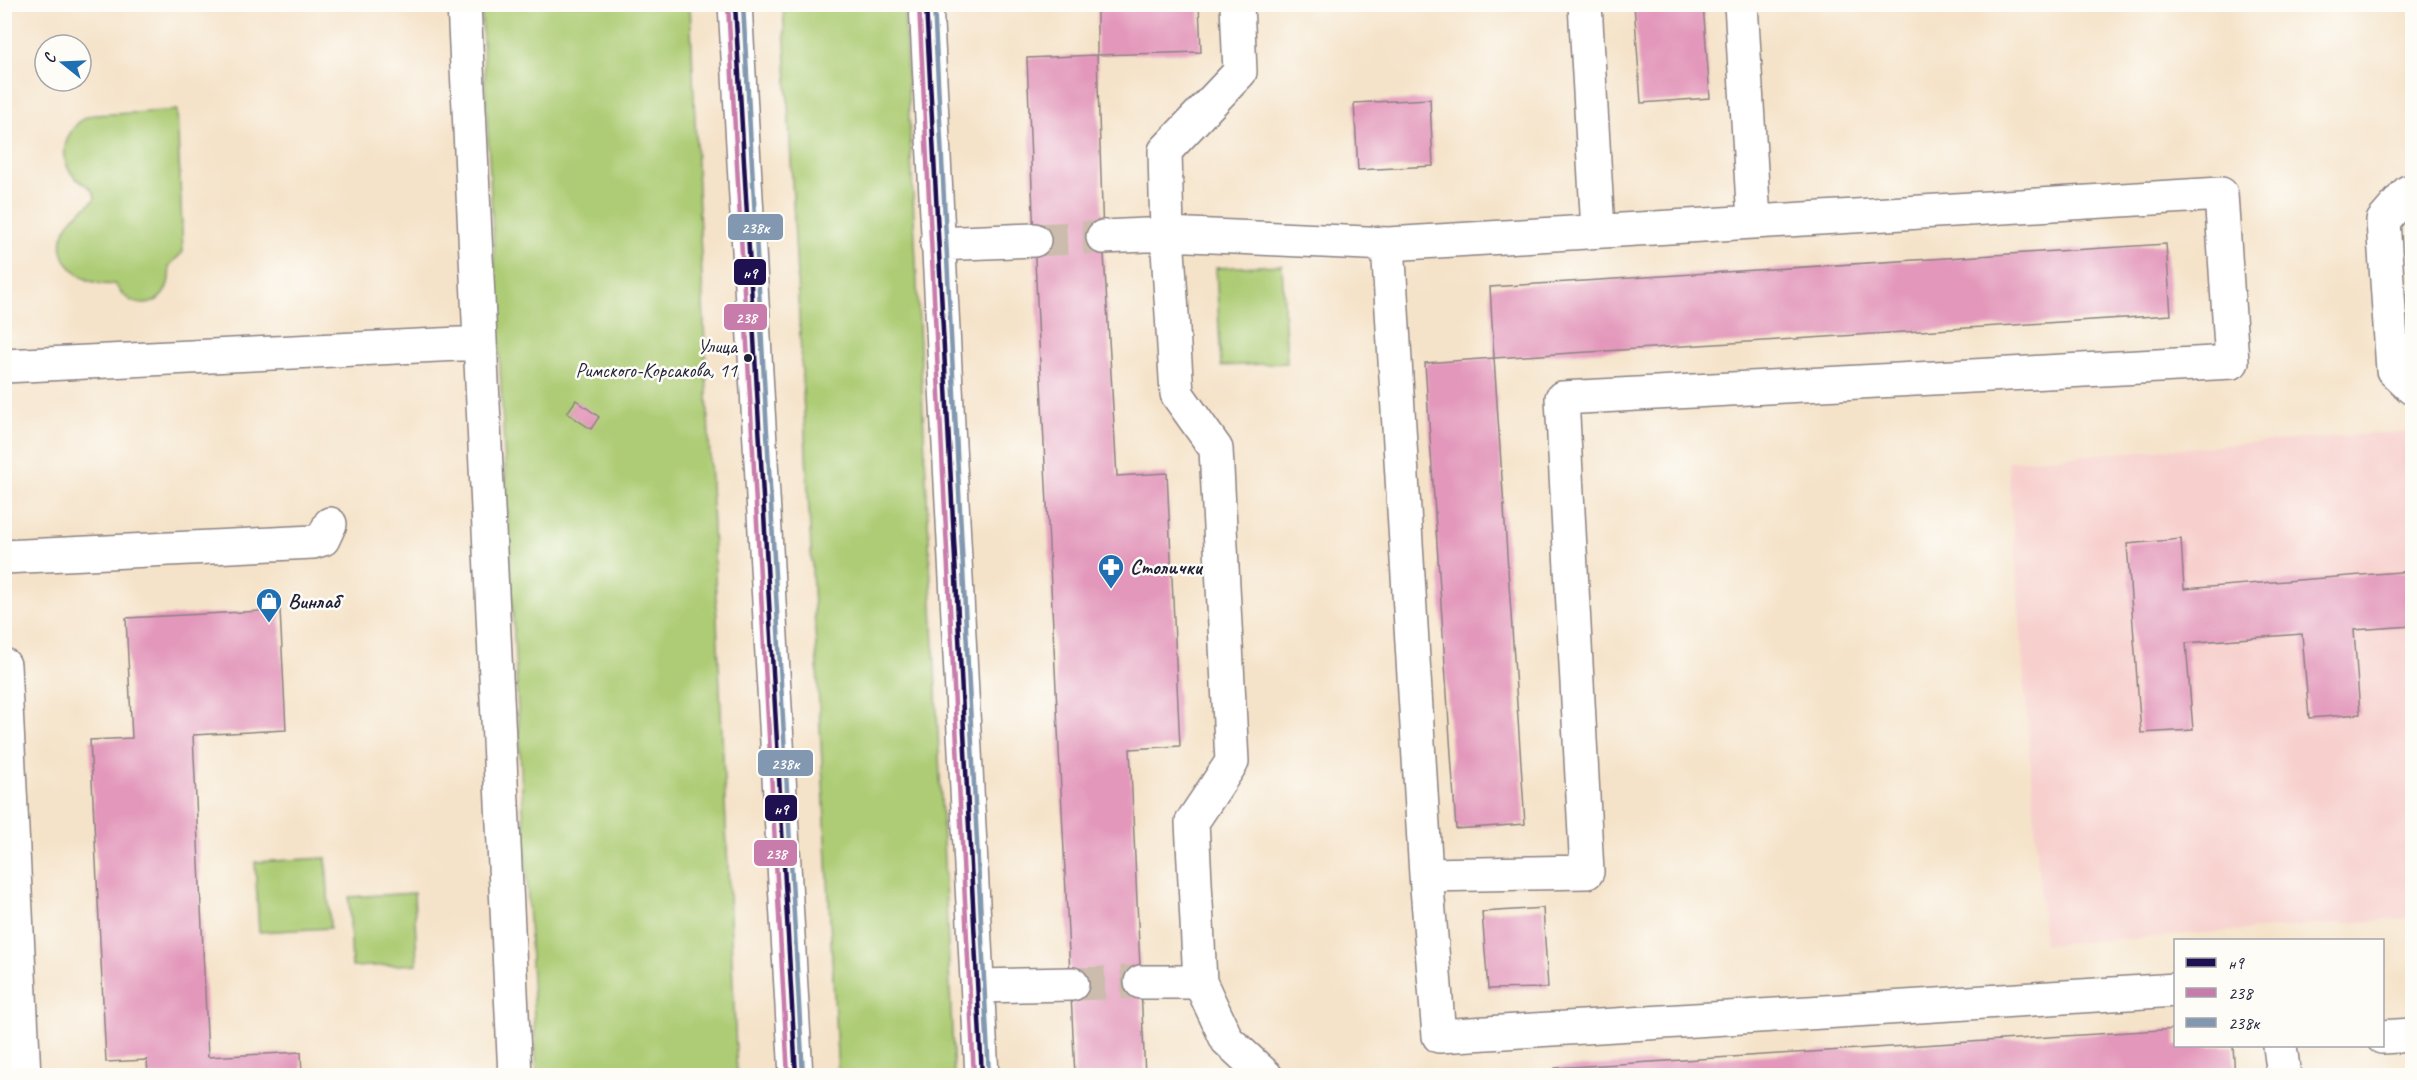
<svg xmlns="http://www.w3.org/2000/svg" width="2417" height="1080" viewBox="0 0 2417 1080" font-family="Caveat,sans-serif">
	<rect width="100%" height="100%" fill="#fdfcf7"/>
	<filter id="ink" filterUnits="userSpaceOnUse"><feTurbulence type="fractalNoise" baseFrequency=".0167" numOctaves="2"/><feDisplacementMap in="SourceGraphic" scale="12" xChannelSelector="R" yChannelSelector="G"/><feConvolveMatrix kernelMatrix="1 2 1 2 8 2 1 2 1" color-interpolation-filters="sRGB"/></filter>
	<filter id="wash" filterUnits="userSpaceOnUse"><feTurbulence type="fractalNoise" baseFrequency=".008" numOctaves="4" result="noise"/><feDisplacementMap in="SourceGraphic" scale="24" xChannelSelector="R" yChannelSelector="G"/><feGaussianBlur stdDeviation="1.35" result="paint"/><feColorMatrix in="noise" values="0 0 0 0 0 0 0 0 0 0 0 0 0 0 0 0 0 1.4 0 .05"/><feComposite in="paint" operator="in"/></filter>
	<g filter="url(#wash)">
		<rect width="100%" height="100%" fill="#f5e3c9"/>
		<path fill="#f7d0cd" d="M2412 431V918L2044 945 2008 461Z"/>
		<path fill="#adcc74" stroke="#687758" stroke-width="1.5" d="M481 5H690L737 1075H537Z
			M783 5H904L954 1075H838Z
			M177 110 183 252 169 266C174 305 135 319 115 284 86 288 50 262 65 229 71 216 85 209 95 199 95 186 79 184 72 174 65 166 63 153 66 143 70 131 77 121 89 116 96 114 105 115 112 114 134 113 155 112 177 110Z
			M1282 265 1287 363 1221 366 1216 268Z
			M326 858 330 928 259 932 255 862Z
			M414 893 417 964 352 967 349 897Z"/>
		<g id="blocks">
			<path fill="#e398bb" d="M1097 4H1199L1201 52 1097 55Z
				M1634 4H1703L1710 98 1641 103Z
				M1097 55 1103 237 1117 476 1167 473 1180 746 1130 749 1145 1076H1075L1034 240 1027 58Z
				M1430 99 1433 166 1358 170 1354 103Z
				M2166 244 2171 315 1494 358 1490 287Z
				M1494 358 1525 824 1456 829 1425 363Z
				M576 400 599 417 591 429 567 413Z
				M2181 539 2184 589 2412 571V626L2354 630 2360 714 2309 718 2302 634 2186 643 2193 730 2141 733 2127 544Z
				M280 610 286 730 193 735 208 1057 301 1052 302 1076H148L147 1060 106 1062 90 740 132 738 126 618Z
				M1543 908 1548 988 1488 989 1482 912Z
				M2176 1029V1046H2233L2235 1076H1555V1068Z"/>
		</g>
	</g>
	<g filter="url(#ink)">
		<use href="#blocks" fill-opacity="0" stroke="#8c8282" stroke-width="1.5"/>
		<g fill="none" stroke-linecap="round" stroke-linejoin="round">
			<path stroke="#cbbcad" stroke-width="33" stroke-dasharray="33 16" stroke-linecap="butt" d="M1034 240 1103 237
				M1072 984 1141 982"/>
			<g stroke="#8c8282" stroke-width="36">
				<path id="minor" d="M464 4 515 1076
					M735 4 796 1076
					M926 4 982 1076
					M1585 4 1598 231
					M1741 4 1754 221
					M2412 192H2408L2383 221 2393 370 2412 388
					M1103 237 1167 234 1388 244 2221 194 2232 362 1562 398 1587 872 1426 875
					M937 244 1034 240
					M1388 244 1426 875 1439 1036 2176 990
					M4 366 480 343
					M4 557 313 542 323 539 330 524
					M4 665 24 1076
					M1141 982H1200L1227 1040 1266 1076
					M1200 982 1192 822 1232 762 1216 449 1177 394 1167 234 1165 151 1240 72 1237 4
					M979 986 1072 984
					M2382 1037 2412 1035
					M2280 1046 2284 1076"/>
			</g>
			<use href="#minor" stroke="#fff" stroke-width="33"/>
			<g stroke="#fdfcf7" stroke-width="9">
				<path id="bus-1" d="M735 4 796 1076
					M926 4 982 1076"/>
			</g>
			<g stroke="#fdfcf7" stroke-width="9">
				<path id="bus-2" d="M728 4 788 1076
					M919 4 974 1076"/>
			</g>
			<g stroke="#fdfcf7" stroke-width="9">
				<path id="bus-3" d="M743 4 803 1076
					M934 4 989 1076"/>
			</g>
			<use href="#bus-1" stroke="#1f1051" stroke-width="4.5"/>
			<use href="#bus-2" stroke="#c87cac" stroke-width="4.5"/>
			<use href="#bus-3" stroke="#8298b1" stroke-width="4.5"/>
		</g>
	</g>
	<defs>
		<g id="pharmacy-pin" transform="scale(1.35)"><path d="M0 17L-7.5 6A9.5 9.5 0 1 1 7.5 6Z" fill="#1f6fb2" stroke="#fdfcf7"/><path d="M-2-6h4v4h4v4h-4v4h-4v-4h-4v-4h4Z" fill="#fff"/></g>
		<g id="shop-pin" transform="scale(1.35)"><path d="M0 17L-7.5 6A9.5 9.5 0 1 1 7.5 6Z" fill="#1f6fb2" stroke="#fdfcf7"/><path d="M-5-2.5h2.3a2.7 3.5 0 0 1 5.4 0H5L5.5 6h-11ZM-1.5-2.5h3a1.5 2.3 0 0 0-3 0Z" fill="#fff"/></g>
	</defs>
	<g fill-rule="evenodd">
		<use href="#pharmacy-pin" x="1111" y="567"/>
		<use href="#shop-pin" x="269" y="601"/>
	</g>
	<circle fill="#22223b" stroke="#fdfcf7" stroke-width="2" cx="748" cy="358" r="5"/>
	<g text-anchor="middle" dominant-baseline="central" stroke-width="5" stroke-linejoin="round" paint-order="stroke">
		<g font-size="20" fill="#22223b" stroke="#fdfcf7" text-anchor="end">
			<text x="737" y="346">Улица<tspan x="737" dy="24">Римского-Корсакова, 11</tspan></text>
		</g>
		<g font-size="21" font-weight="bold" fill="#22223b" stroke="#fdfcf7" text-anchor="start">
			<text x="1130" y="567">Столички</text>
			<text x="288" y="601">Винлаб</text>
		</g>
	</g>
	<g stroke="#fdfcf7" stroke-width="2">
		<rect x="727" y="213" width="57" height="28" rx="6" fill="#8298b1"/>
		<rect x="733" y="258" width="34" height="28" rx="6" fill="#1f1051"/>
		<rect x="723" y="303" width="45" height="28" rx="6" fill="#c87cac"/>
		<rect x="757" y="749" width="57" height="28" rx="6" fill="#8298b1"/>
		<rect x="764" y="794" width="34" height="28" rx="6" fill="#1f1051"/>
		<rect x="753" y="839" width="45" height="28" rx="6" fill="#c87cac"/>
	</g>
	<g font-size="16" text-anchor="middle" font-weight="bold" fill="#fff">
		<text x="755" y="233">238к</text>
		<text x="750" y="278">н9</text>
		<text x="746" y="323">238</text>
		<text x="785" y="769">238к</text>
		<text x="781" y="814">н9</text>
		<text x="776" y="859">238</text>
	</g>
	<rect width="2417" height="1080" fill="none" stroke="#fdfcf7" stroke-width="24"/>
	<rect x="2174" y="939" width="210" height="108" fill="#fdfcf7" stroke="#a5a5ac" stroke-width="1.5"/>
	<rect x="2186" y="958" width="30" height="9" fill="#1f1051" stroke="#a5a5ac" stroke-width="1.5"/>
	<text x="2228" y="969" font-size="18" fill="#22223b">н9</text>
	<rect x="2186" y="988" width="30" height="9" fill="#c87cac" stroke="#a5a5ac" stroke-width="1.5"/>
	<text x="2228" y="999" font-size="18" fill="#22223b">238</text>
	<rect x="2186" y="1018" width="30" height="9" fill="#8298b1" stroke="#a5a5ac" stroke-width="1.5"/>
	<text x="2228" y="1029" font-size="18" fill="#22223b">238к</text>
	<g transform="translate(63 63) rotate(288)"><circle r="28" fill="#fdfcf7" stroke="#a5a5ac" stroke-width="1.5"/>
	<path d="M0-4.5L10 22L0 15L-10 22Z" fill="#1f6fb2"/>
	<text y="-9" font-size="16" font-weight="bold" text-anchor="middle" fill="#22223b">С</text>
	</g>
</svg>
